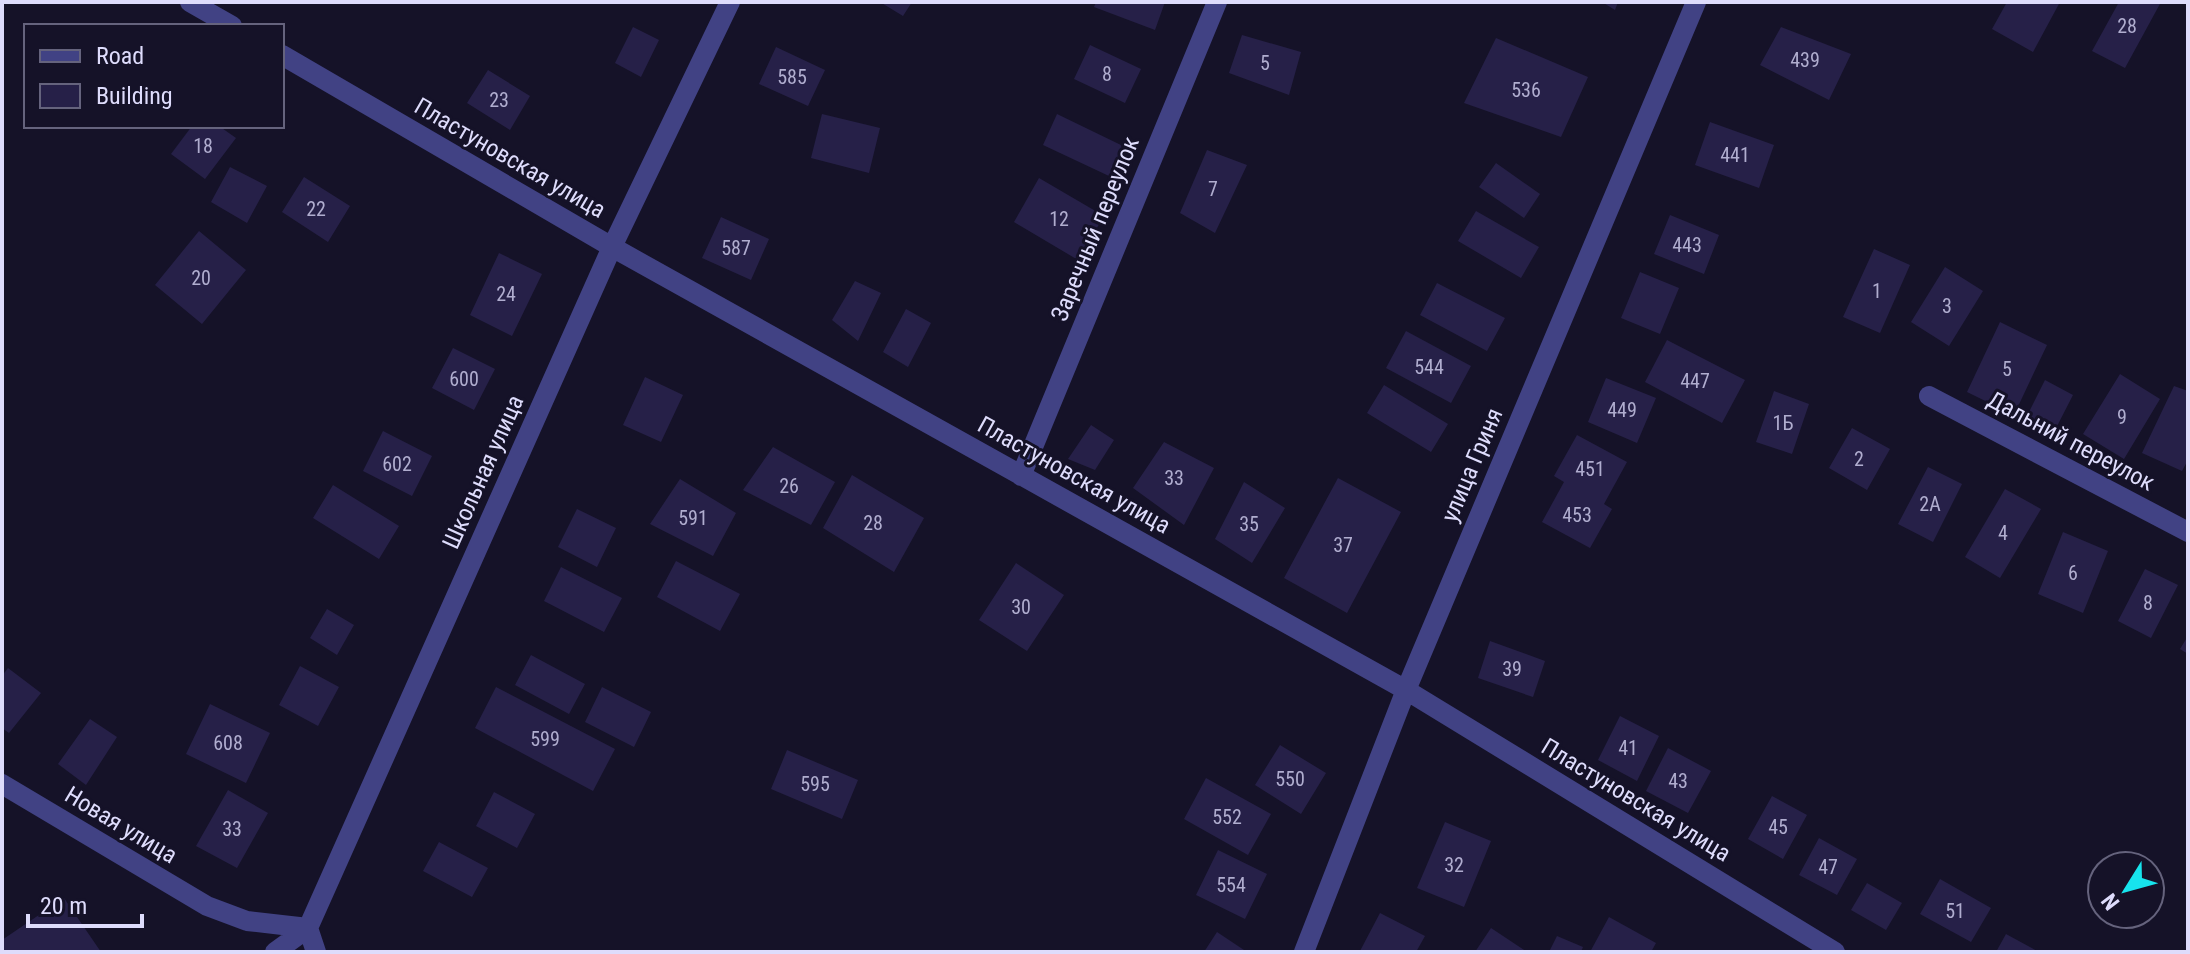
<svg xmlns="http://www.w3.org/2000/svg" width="2190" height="954" viewBox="0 0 2190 954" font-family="'Roboto Condensed',sans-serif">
	<rect width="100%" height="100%" fill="#151228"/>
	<path fill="#262048" d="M880 2H912L903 16Z
		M1096 2H1165L1155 30 1094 7Z
		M1602 2H1618L1615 10Z
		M2007 2H2060L2033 52 1992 29Z
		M2119 2H2161L2125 68 2092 51Z
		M633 27 659 40 641 77 615 63Z
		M1781 27 1851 54 1829 100 1760 65Z
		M1242 35 1301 52 1289 95 1229 73Z
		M1496 38 1588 77 1561 137 1464 103Z
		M1090 45 1141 69 1125 103 1074 79Z
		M776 47 825 70 808 106 759 84Z
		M488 70 530 96 510 130 467 103Z
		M822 114 880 128 869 173 811 158Z
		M1057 114 1123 146 1109 176 1043 145Z
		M1710 122 1774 145 1759 188 1695 165Z
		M192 126H219L236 138 205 179 171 154Z
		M1207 150 1247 165 1215 233 1180 213Z
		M1496 163 1540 194 1524 218 1479 187Z
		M230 167 267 186 247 223 211 202Z
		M304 177 350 206 328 242 282 212Z
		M1039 178 1104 216 1078 260 1014 222Z
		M1476 211 1539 247 1521 278 1458 241Z
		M1670 215 1719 235 1704 274 1654 254Z
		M721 217 769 239 751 280 702 258Z
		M199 231 246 270 202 324 155 285Z
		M1874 249 1910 265 1880 333 1843 317Z
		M499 253 542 274 512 336 470 315Z
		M1945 267 1983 291 1949 346 1911 322Z
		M1640 272 1679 288 1660 334 1621 318Z
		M855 281 881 293 858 341 832 320Z
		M1437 283 1505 318 1487 351 1420 315Z
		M906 309 931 323 908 367 883 352Z
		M2000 322 2047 345 2014 415 1967 392Z
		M1406 331 1471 366 1451 403 1386 368Z
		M1667 340 1745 380 1722 423 1645 382Z
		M453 348 495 369 474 410 432 388Z
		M2120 374 2160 399 2124 459 2083 434Z
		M645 377 683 395 661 442 623 425Z
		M1606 378 1656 398 1637 443 1588 422Z
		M2045 380 2073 395 2053 434 2025 420Z
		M1384 385 1448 424 1431 452 1367 413Z
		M2174 386 2188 391V460L2182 471 2142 453Z
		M1774 391 1809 404 1792 454 1756 442Z
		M1091 425 1114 440 1095 470 1068 459Z
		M1852 428 1890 449 1867 490 1829 468Z
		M383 431 432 456 412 496 363 471Z
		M1577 435 1627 462 1604 504 1612 509 1590 548 1542 522 1564 482 1554 476Z
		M1164 442 1214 468 1184 525 1133 488Z
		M773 447 835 482 811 525 743 490Z
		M1928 467 1962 484 1933 542 1898 524Z
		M852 475 924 518 894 572 823 528Z
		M1338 478 1401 512 1347 613 1284 578Z
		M680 479 736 513 713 556 650 524Z
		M1244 482 1285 508 1252 563 1215 539Z
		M333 485 399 526 379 559 313 518Z
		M2005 489 2041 509 2000 578 1965 557Z
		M577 509 616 528 597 567 558 547Z
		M2063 532 2108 551 2083 613 2038 594Z
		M676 561 740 594 720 631 657 597Z
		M1016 563 1064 595 1027 651 979 620Z
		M561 567 622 598 604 632 544 601Z
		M2145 569 2178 585 2151 638 2118 621Z
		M327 609 354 625 337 655 310 638Z
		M2188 636V654L2180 649Z
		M1490 641 1545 661 1533 697 1478 678Z
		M531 655 585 684 569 714 515 685Z
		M300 666 339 687 318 726 279 705Z
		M8 668 41 693 9 733 2 728V676Z
		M496 687 615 749 593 791 475 728Z
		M602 687 651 712 634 747 585 722Z
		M210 704 270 733 246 783 186 754Z
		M1620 716 1659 736 1637 781 1598 760Z
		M90 719 117 737 86 785 58 764Z
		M1280 745 1326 773 1301 814 1255 785Z
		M1668 748 1711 771 1688 813 1646 791Z
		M787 750 858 780 842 819 771 789Z
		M1206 778 1271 814 1248 855 1184 819Z
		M228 790 268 813 237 868 196 846Z
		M494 792 535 814 517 848 476 826Z
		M1772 796 1807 815 1783 859 1748 839Z
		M1445 822 1491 841 1464 907 1417 888Z
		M1819 838 1857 859 1837 895 1799 875Z
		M439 842 488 868 472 897 423 871Z
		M1218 850 1267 874 1245 919 1196 895Z
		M1940 879 1991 908 1971 942 1920 914Z
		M1867 883 1902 903 1886 930 1851 910Z
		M64 898 101 952H2V940Z
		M1380 913 1425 936 1416 952 1360 951Z
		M1609 917 1656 943 1651 952H1590Z
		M1491 928 1527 952H1475Z
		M1217 932 1247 952H1204Z
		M2006 934 2039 952H1996Z
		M1557 936 1583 947 1581 952H1549Z"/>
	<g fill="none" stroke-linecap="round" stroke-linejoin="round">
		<path stroke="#414284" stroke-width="20" d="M190 2 232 26
			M282 55 612 247 1406 690 1835 952
			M1929 396 2188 532
			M1021 476 1217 2
			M2 784 207 906 247 921 308 928
			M308 928 316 952
			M275 952 308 928 612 247 730 2
			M1304 952 1406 690 1696 2"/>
	</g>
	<g text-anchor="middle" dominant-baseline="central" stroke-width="6" stroke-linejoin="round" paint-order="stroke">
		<g font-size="20" fill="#b0adcf">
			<text x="2127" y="26">28</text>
			<text x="1805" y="60">439</text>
			<text x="1265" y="63">5</text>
			<text x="1107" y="74">8</text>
			<text x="792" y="77">585</text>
			<text x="1526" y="90">536</text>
			<text x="499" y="100">23</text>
			<text x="203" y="146">18</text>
			<text x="1735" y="155">441</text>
			<text x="1213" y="189">7</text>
			<text x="316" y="209">22</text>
			<text x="1059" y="219">12</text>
			<text x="1687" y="245">443</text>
			<text x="736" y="248">587</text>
			<text x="201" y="278">20</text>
			<text x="1877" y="291">1</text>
			<text x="506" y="294">24</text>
			<text x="1947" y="306">3</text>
			<text x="1429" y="367">544</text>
			<text x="2007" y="369">5</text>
			<text x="464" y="379">600</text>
			<text x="1695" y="381">447</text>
			<text x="1622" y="410">449</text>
			<text x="2122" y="417">9</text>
			<text x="1783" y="423">1Б</text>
			<text x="1859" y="459">2</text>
			<text x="397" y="464">602</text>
			<text x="1590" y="469">451</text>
			<text x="1174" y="478">33</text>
			<text x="789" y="486">26</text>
			<text x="1930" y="504">2А</text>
			<text x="1577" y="515">453</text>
			<text x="693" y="518">591</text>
			<text x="873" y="523">28</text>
			<text x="1249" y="524">35</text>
			<text x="2003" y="533">4</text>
			<text x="1343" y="545">37</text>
			<text x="2073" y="573">6</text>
			<text x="2148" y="603">8</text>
			<text x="1021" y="607">30</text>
			<text x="1512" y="669">39</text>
			<text x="545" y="739">599</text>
			<text x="228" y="743">608</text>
			<text x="1628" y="748">41</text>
			<text x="1290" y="779">550</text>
			<text x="1678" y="781">43</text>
			<text x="815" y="784">595</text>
			<text x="1227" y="817">552</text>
			<text x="1778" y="827">45</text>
			<text x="232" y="829">33</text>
			<text x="1454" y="865">32</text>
			<text x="1828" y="867">47</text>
			<text x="1231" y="885">554</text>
			<text x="1955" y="911">51</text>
		</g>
		<g font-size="24" fill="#dedcfc" stroke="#151228">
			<text transform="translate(510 158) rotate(30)">Пластуновская улица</text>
			<text transform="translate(1095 229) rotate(-68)">Заречный переулок</text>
			<text transform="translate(2071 441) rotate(28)">Дальний переулок</text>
			<text transform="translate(1472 465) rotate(-67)">улица Гриня</text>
			<text transform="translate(483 472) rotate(-66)">Школьная улица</text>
			<text transform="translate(1074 475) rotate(29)">Пластуновская улица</text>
			<text transform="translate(1636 800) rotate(31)">Пластуновская улица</text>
			<text transform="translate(121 825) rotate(31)">Новая улица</text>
		</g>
	</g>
	<rect width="2190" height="954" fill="none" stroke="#dedcfc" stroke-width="8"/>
	<rect x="24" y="24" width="260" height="104" fill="#151228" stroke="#65637d" stroke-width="2"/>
	<rect x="40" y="50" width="40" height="12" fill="#414284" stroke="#65637d" stroke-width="2"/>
	<text x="96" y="64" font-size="24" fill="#dedcfc">Road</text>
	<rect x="40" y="84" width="40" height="24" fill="#262048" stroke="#65637d" stroke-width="2"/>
	<text x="96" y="104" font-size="24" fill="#dedcfc">Building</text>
	<g transform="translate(2126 890) rotate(233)"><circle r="38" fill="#151228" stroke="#65637d" stroke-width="2"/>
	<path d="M0-6L14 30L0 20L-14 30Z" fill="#17e4ed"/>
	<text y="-12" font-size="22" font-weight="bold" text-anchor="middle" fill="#dedcfc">N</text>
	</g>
	<path d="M28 914v12h114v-12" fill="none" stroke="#dedcfc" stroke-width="4"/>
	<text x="40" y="914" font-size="24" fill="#dedcfc" stroke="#151228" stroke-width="6" paint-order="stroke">20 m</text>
</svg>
